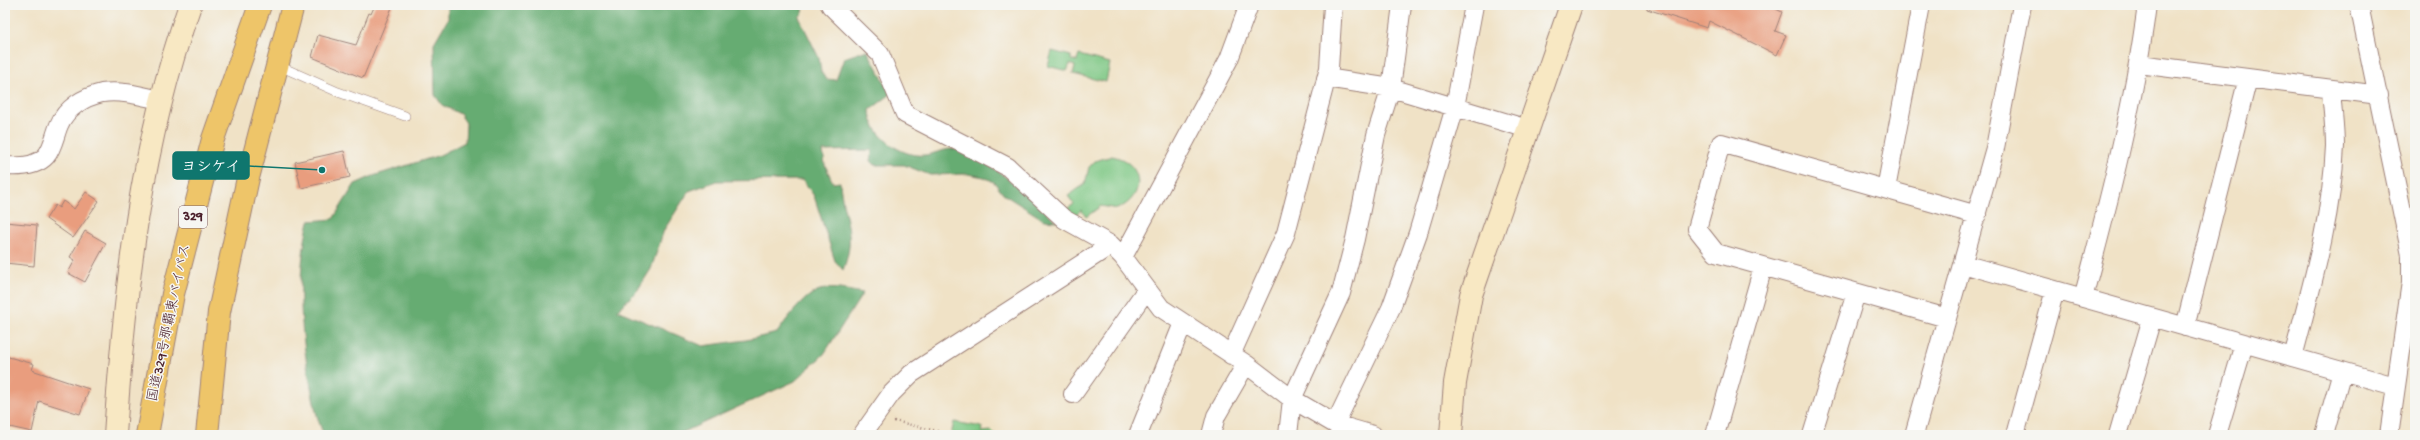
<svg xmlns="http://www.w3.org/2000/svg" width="2420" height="440" viewBox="0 0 2420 440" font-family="'Gochi Hand','Klee One',sans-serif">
	<rect width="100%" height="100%" fill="#f6f6f2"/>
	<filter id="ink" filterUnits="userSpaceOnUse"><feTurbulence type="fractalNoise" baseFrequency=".025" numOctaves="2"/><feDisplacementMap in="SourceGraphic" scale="8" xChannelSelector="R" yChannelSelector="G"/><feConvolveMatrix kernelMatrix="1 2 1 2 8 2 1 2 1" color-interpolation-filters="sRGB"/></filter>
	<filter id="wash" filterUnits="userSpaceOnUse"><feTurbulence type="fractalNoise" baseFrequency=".012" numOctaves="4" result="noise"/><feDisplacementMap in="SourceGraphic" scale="16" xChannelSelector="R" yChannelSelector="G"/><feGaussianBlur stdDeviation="0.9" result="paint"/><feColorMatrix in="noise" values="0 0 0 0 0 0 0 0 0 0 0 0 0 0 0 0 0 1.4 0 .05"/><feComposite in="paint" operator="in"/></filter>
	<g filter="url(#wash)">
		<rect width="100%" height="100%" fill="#f0e2c6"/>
		<path fill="#7ec784" stroke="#647358" d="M1052 51 1071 56V60L1077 61 1079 55 1110 63 1106 82 1073 74 1075 66 1070 64 1067 71 1048 66Z
			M1112 156C1144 162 1147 197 1117 209L1101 206 1086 217 1081 210 1073 218 1064 211 1074 204 1068 196 1085 184 1089 167 1095 161Z
			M954 422 982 427 981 432 992 431 996 435H951Z"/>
		<path fill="#66ac72" stroke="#58664e" d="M448 5H804L803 13 799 17 819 58 821 72 826 79 836 80 844 58 867 50 891 94 870 110C870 134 901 158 925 155 934 154 946 148 955 149 962 150 974 157 980 160 1009 176 1032 200 1057 221L1044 220 1003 194 994 182 984 177 968 174 930 175 904 165H875L871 161 872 150 823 151 825 165 833 183 840 182C842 217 858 232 843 270L835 261 814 196 803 180 717 181 689 191 664 230 651 269 637 291 617 310 703 346 746 340 777 333C785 321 805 294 820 290 833 286 850 291 863 293L824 354 795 381 677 435H324C316 418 314 401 310 382 300 328 296 275 309 221L333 219 355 184 373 176 440 155 465 142 466 123 460 114 442 105 435 95 434 43 448 19Z"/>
		<g id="blocks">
			<path fill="#e99d7e" d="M375 5H393L363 78 312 57 318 35 356 45 369 13 371 14Z
				M1647 5H1768L1782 12 1775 31 1786 35 1777 55 1709 21 1707 28 1647 9Z
				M344 151 350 177 301 188 295 162Z
				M86 192 99 201 73 238 46 219 55 205 59 208 63 201 74 209Z
				M5 222 37 225 34 266 5 263Z
				M85 231 106 243 85 282 68 273 75 260 70 257Z
				M5 356 34 364 32 370 89 389 80 414 39 401 32 432 5 426Z"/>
		</g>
	</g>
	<g filter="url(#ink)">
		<use href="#blocks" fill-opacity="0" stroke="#9d8078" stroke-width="1"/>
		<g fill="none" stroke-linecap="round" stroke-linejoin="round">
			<g stroke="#9d8078" stroke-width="10">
				<path id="lane" d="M277 65 338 92 405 116"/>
			</g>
			<g stroke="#9d8078" stroke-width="20">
				<path id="street" d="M830 5 880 54 905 114 1008 167 1064 219 1111 245 1123 257 1161 308 1246 364 1292 399 1335 424 1373 435
					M2359 5 2411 255V282L2389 435
					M2139 64 2379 95
					M1326 78 1391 88 1528 129
					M5 166C18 167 36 167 46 156 53 148 55 134 59 125 66 108 84 97 102 93 121 90 142 96 160 100
					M1886 189 1921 5
					M1123 257 1229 59 1249 5
					M1963 264 2395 386
					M2083 298C2109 201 2134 105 2147 5
					M1947 318 1716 253 1697 229 1721 143 1977 215
					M2185 327 2248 78
					M1231 355 1286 233 1329 68 1333 5
					M2293 357C2311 288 2332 218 2335 146 2335 127 2332 107 2331 89
					M1073 394 1147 289
					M1335 424 1391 308 1418 233 1455 107 1474 5
					M862 435 891 394 911 374 1111 245
					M1138 435 1183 323
					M1211 435 1216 416 1246 364
					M1288 435 1292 399 1341 293 1355 239 1376 135 1391 88 1402 5
					M1715 435 1763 267
					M1812 435 1856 293
					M1914 435 1995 148 2022 5
					M2015 435 2055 290
					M2118 435 2152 318
					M2217 435 2244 344
					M2324 435 2342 371"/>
			</g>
			<g stroke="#9d8078" stroke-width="24">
				<path id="secondary" d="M115 435C125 286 140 147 190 5
					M1451 435 1455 383 1471 295 1571 5"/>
			</g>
			<g stroke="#9d8078" stroke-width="24">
				<path id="highway" d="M147 435 173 294 213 139 260 5
					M207 435 219 312 248 178 293 5"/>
			</g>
			<path stroke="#9d8078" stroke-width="2.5" stroke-dasharray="1 3" stroke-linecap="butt" d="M894 421 950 434"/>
			<use href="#lane" stroke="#fff" stroke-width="9"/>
			<use href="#street" stroke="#fff" stroke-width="18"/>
			<use href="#secondary" stroke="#f8e8c3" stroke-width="22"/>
			<use href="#highway" stroke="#eec569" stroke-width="22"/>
		</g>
	</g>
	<g text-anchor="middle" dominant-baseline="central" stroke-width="3" stroke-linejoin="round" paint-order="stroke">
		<rect fill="#f6f6f2" stroke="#7e6067" stroke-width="1" x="179" y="206" width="28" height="22" rx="3"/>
		<g font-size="13" font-weight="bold" fill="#4a1f2b">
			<text x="193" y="217">329</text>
		</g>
		<g font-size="14" fill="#4a1f2b" stroke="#f6f6f2">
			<text transform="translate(170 323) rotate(-78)">国道329号那覇東バイパス</text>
		</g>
	</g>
	<path fill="none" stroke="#0f766e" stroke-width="1.5" d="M322 170L249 166"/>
	<circle fill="#0f766e" stroke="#f6f6f2" stroke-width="1.5" cx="322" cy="170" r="4"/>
	<rect fill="#0f766e" stroke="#0f766e" stroke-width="1.5" x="173" y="152" width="76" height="27" rx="4"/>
	<g font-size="15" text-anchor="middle" font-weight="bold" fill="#fff">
		<text x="211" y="171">ヨシケイ</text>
	</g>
	<rect width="2420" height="440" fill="none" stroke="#f6f6f2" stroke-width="20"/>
</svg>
